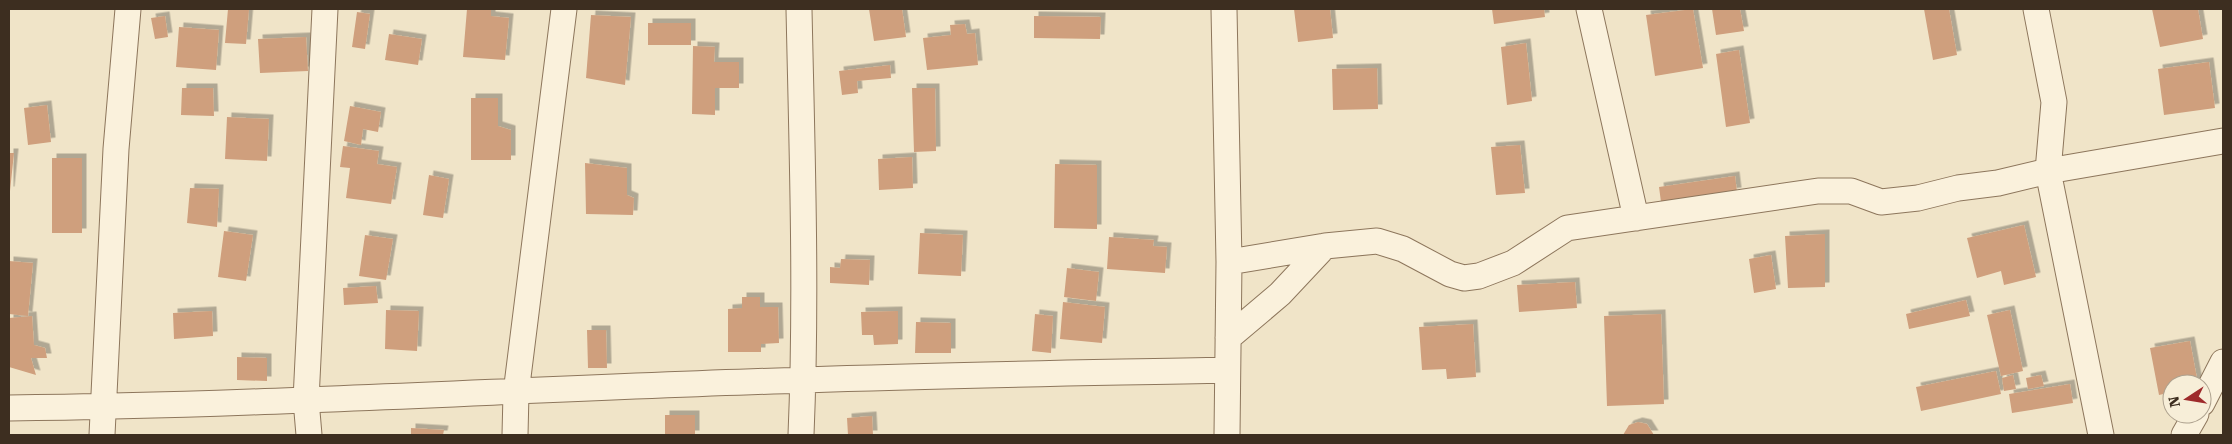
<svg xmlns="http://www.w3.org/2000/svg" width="2232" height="444" viewBox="0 0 2232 444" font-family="'Roboto Serif',serif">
	<defs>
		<filter id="shadow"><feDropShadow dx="4.5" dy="-4.5" stdDeviation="0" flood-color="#0004"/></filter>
	</defs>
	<rect width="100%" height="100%" fill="#f0e4c8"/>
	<path fill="#cf9f7d" filter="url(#shadow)" d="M228 9H249L246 44 225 43Z
		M467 9H491V16L509 18 505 60 463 57Z
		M869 9H902L906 37 874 41Z
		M1294 9H1330L1333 38 1298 42Z
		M1492 9H1544L1545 17 1494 24Z
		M1693 9 1703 68 1655 76 1646 15Z
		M1712 9H1740L1744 31 1716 35Z
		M1924 9H1949L1957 55 1933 60Z
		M2152 9H2198L2203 39 2160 47Z
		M357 12 370 14 365 49 352 47Z
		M591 15 631 17 625 85 586 78Z
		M165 16 168 37 155 39 151 18Z
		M1034 16 1101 17 1100 39 1034 38Z
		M648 23H691V45H648Z
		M965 24 967 34 975 33 978 65 927 70 923 38 951 35 950 25Z
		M179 27 219 30 216 70 176 67Z
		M389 34 422 39 418 65 385 60Z
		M306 37 308 71 260 73 258 39Z
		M1526 43 1532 101 1507 105 1501 47Z
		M693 46 715 47 714 62H739V88H715V115L692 114Z
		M1739 50 1750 123 1726 127 1716 54Z
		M2209 62 2215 108 2164 115 2158 69Z
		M890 65 891 78 857 81 858 93 842 95 839 71Z
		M1377 68 1378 109 1333 110 1332 69Z
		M182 88H213L214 116 181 115Z
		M912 88H935L936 151 914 152Z
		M471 98H498V126L511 130V160H471Z
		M47 105 51 142 28 145 24 108Z
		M350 106 381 112 378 132 363 129 361 145 344 141Z
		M227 117 269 119 267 161 225 159Z
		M1520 145 1525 193 1496 195 1491 147Z
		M343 146 379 151 377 164 397 167 391 204 346 198 350 168 340 167Z
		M9 153H14L10 191H9Z
		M912 157 913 188 879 190 878 159Z
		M52 158H82V233H52Z
		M585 163 627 168V195L634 198 633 215 586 214Z
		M1055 164 1097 165V229L1054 228Z
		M429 175 449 179 443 218 423 215Z
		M1735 176 1737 192 1661 202 1659 187Z
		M190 188 219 189 217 227 187 223Z
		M2024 225 2036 277 2004 285 2001 271 1977 278 1967 238Z
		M224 231 253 235 246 281 218 277Z
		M920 233 963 235 961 276 918 274Z
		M1825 234V287L1788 288 1785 236Z
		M365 235 393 239 386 280 359 276Z
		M1109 237 1154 240 1153 246 1167 247 1165 273 1107 269Z
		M1771 255 1776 289 1754 293 1749 259Z
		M841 259 870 260 869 285 830 283V267L840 268Z
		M9 261 33 263 28 316 9 314Z
		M1067 268 1099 272 1096 301 1064 297Z
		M1575 282 1577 308 1519 312 1517 285Z
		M376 286 378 303 344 305 343 288Z
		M742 297H760V307H778L779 343 761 344V352H728V309L742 308Z
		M1966 300 1970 316 1909 329 1906 314Z
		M1063 302 1105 307 1102 343 1060 339Z
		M386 310 419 311 417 351 385 349Z
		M2010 310 2023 371 2001 376 1987 315Z
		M212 311 213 336 174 339 173 313Z
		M898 311V344L874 345 873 335H862L861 312Z
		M1035 314 1053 316 1051 353 1032 351Z
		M1661 314 1664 404 1607 406 1604 316Z
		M32 316 34 345 45 348 47 358H31L36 375 9 367V318Z
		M916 322 951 323V353H915Z
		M1473 324 1476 377 1447 379 1446 369 1422 370 1419 327Z
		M587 330H606L607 368H588Z
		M2190 341 2198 384H2172V392L2159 395 2150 348Z
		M237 357 267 358V381L237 380Z
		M1996 371 2001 394 1921 411 1916 387Z
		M2013 375 2016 389 2004 391 2002 378Z
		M2041 375 2044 386 2028 389 2026 378Z
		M2070 384 2073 403 2012 413 2009 394Z
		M665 415H695V435H665Z
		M872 416 873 435H848L847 418Z
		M1638 422 1647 424 1654 435H1623L1629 425Z
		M411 428 444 430 443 435H411Z"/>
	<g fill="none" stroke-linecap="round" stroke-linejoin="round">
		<g stroke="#8d765c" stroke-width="27">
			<path id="minor" d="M799 9C802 151 807 293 801 435
				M1224 9 1229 262 1227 435
				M1589 9 1636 218
				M2036 9 2054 102 2048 171 2101 435
				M1229 262 1325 246 1377 241 1403 249 1450 274 1464 278 1479 276 1513 263 1567 228 1818 191H1851L1881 202 1918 198 1958 188 1998 183 2048 171 2223 141
				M1228 338 1280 294 1325 246
				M2202 403 2223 362
				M9 408C274 405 539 388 805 380 945 375 1086 373 1227 370
				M102 435 116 149 128 9
				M309 435 306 400 325 9
				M515 435 516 393 564 9
				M2184 435 2196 414"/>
		</g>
		<use href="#minor" stroke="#faf1dc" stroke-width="25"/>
	</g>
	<rect width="2232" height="444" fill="none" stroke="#3d2e20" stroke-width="20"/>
	<g transform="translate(2187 399) rotate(258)"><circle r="24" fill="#f7eed8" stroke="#ada18e"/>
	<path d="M0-4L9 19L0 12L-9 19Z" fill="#9e2a2b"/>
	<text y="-8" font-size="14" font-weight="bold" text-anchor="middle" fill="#3d2e20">N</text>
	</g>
</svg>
